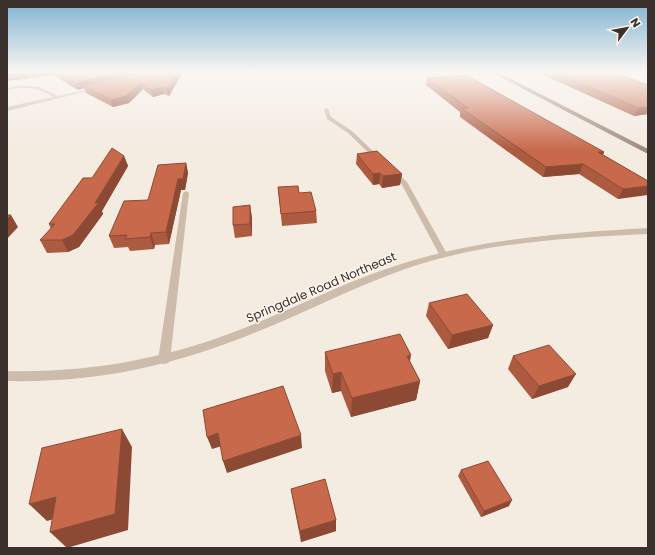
<svg xmlns="http://www.w3.org/2000/svg" width="655" height="555" viewBox="0 0 655 555" font-family="Poppins,sans-serif">
	<rect width="100%" height="100%" fill="#f4ebe1"/>
	<g fill="none" stroke-linecap="round" stroke-linejoin="round">
		<path fill="#cdbbac" fill-rule="evenodd" d="M326 108 328 109 331 117 352 131 381 159V161H377L348 133 327 119 324 109Z
			M390 170H394L407 182 447 254 446 256 443 257 439 254 401 183 390 172Z
			M186 191 189 193 170 360 168 363 164 364 160 363 158 360 183 193Z"/>
		<path fill="#cdbbac" fill-rule="evenodd" d="M21 85 40 87 58 96 98 87 100 88 7 111V107L53 97C38 87 25 87 7 90V88Z
			M648 228V234C567 238 485 242 408 268 355 286 305 313 254 333 173 366 95 383 7 381V371C91 373 170 358 247 327 299 306 349 280 401 264 482 238 565 233 648 228Z"/>
		<path fill="#a18a7d" fill-rule="evenodd" d="M491 72H497L648 149V154Z"/>
	</g>
	<path fill="#ac5a40" d="M7 72H183L169 96 164 94 153 97 143 89 129 103 113 107 86 93 84 88 78 90 53 75 7 81Z
		M537 72H613L648 114 634 116Z
		M427 78 604 152 603 155 648 181 618 199 579 174 543 177 460 117V112L426 85Z
		M357 154 402 174 400 185 382 188 379 184 373 185 356 164Z
		M124 156 128 166 102 211 103 214 79 247 68 252 47 253 40 240 51 229 49 224 92 178Z
		M186 163 188 173 185 190H181L169 244 155 245 154 249 130 251 128 247 114 248 109 236Z
		M278 187 299 193 316 211 317 223 282 226Z
		M252 217V236L235 238 233 225Z
		M429 303 493 325 488 338 448 349 426 316Z
		M325 352 410 362 420 381 416 400 351 417 341 391 332 393 325 371Z
		M513 356 568 387 532 399 508 369Z
		M461 470 509 506 481 517 458 476Z
		M291 489 336 520V531L301 542 293 501Z"/>
	<path fill="#8c4a34" d="M20 72H52L53 75 7 81V74Z
		M123 72H153L84 86V88L78 90 76 83Z
		M177 72H183L169 96 167 89Z
		M141 82 143 89 129 103 113 107 111 100Z
		M163 87 164 94 153 97 151 90Z
		M648 107V114L634 116 638 108Z
		M598 152H604L600 161Z
		M124 156 128 166 102 211 103 214 79 247 68 252 62 240 95 203Z
		M186 163 188 173 185 190H181L169 244 166 232 178 179Z
		M583 164 579 174 543 177 546 167Z
		M380 173 379 184 373 185V174Z
		M402 174 400 185 382 188 383 176Z
		M648 186V195L618 199 623 189Z
		M250 205 252 217V236L250 224Z
		M11 215 18 227 7 239V218Z
		M151 233 155 245 154 249 150 237Z
		M493 325 488 338 448 349 452 335Z
		M411 355 408 374 407 356Z
		M341 372V391L332 393 333 374Z
		M576 374 568 387 532 399 539 386Z
		M420 381 416 400 351 417 352 398Z
		M122 429 132 447 128 530 67 548 50 532Z
		M218 433 222 446 212 449 207 437Z
		M301 435 302 448 227 473 223 461Z
		M56 497 72 514 47 521 29 504Z
		M512 500 509 506 481 517 484 511Z
		M336 520V531L301 542 300 531Z"/>
	<path fill="#c8694b" stroke="#8c4a34" d="M7 72H20L7 74Z
		M57 72H123L76 83Z
		M145 72H177L167 89 163 87 151 90 141 82 126 96 111 100 84 86Z
		M554 72H613L648 85V107L638 108Z
		M466 75 604 152H598L648 181V186L623 189 583 164 546 167 461 108H468L427 78Z
		M112 148 124 156 95 203 99 202 73 235 62 240H40L55 224H49L83 178H92Z
		M377 151 402 174 383 176 380 173 373 174 357 154Z
		M186 163 183 179H178L166 232 151 233 150 237 125 239 127 235 109 236 124 201 148 200 158 165Z
		M298 186 299 193 311 192 316 211 281 214 278 187Z
		M250 205V224L233 225V207Z
		M7 215H11L7 219Z
		M467 294 493 325 452 335 429 303Z
		M400 334 411 355 407 356 420 381 352 398 341 372 333 374 325 352Z
		M549 345 576 374 539 386 513 356Z
		M283 386 301 435 223 461 218 433 207 437 203 410Z
		M122 429 115 514 50 532 56 497 29 504 42 448Z
		M488 461 512 500 484 511 461 470Z
		M325 479 336 520 300 531 291 489Z"/>
	<linearGradient id="sky" x2="0" y2="1"><stop stop-color="#7eb2d2"/><stop offset="0.48" stop-color="#faf6f2"/><stop offset="1" stop-color="#faf6f2" stop-opacity="0"/></linearGradient>
	<rect width="655" height="150" fill="url(#sky)"/>
	<g text-anchor="middle" dominant-baseline="central" stroke-width="3" stroke-linejoin="round" paint-order="stroke">
		<g font-size="12" fill="#3b302b" stroke="#fbf5ee">
			<text transform="translate(321 287) rotate(-23)">Springdale Road Northeast</text>
		</g>
	</g>
	<rect width="655" height="555" fill="none" stroke="#3b302b" stroke-width="16"/>
	<g transform="translate(627 28) rotate(58)" stroke="#fbf5ee" stroke-width="3" paint-order="stroke">
	<path d="M0-3L7 15L0 10L-7 15Z" fill="#3b302b"/>
	<text y="-6" font-size="11" font-weight="bold" text-anchor="middle" fill="#3b302b">N</text>
	</g>
</svg>
